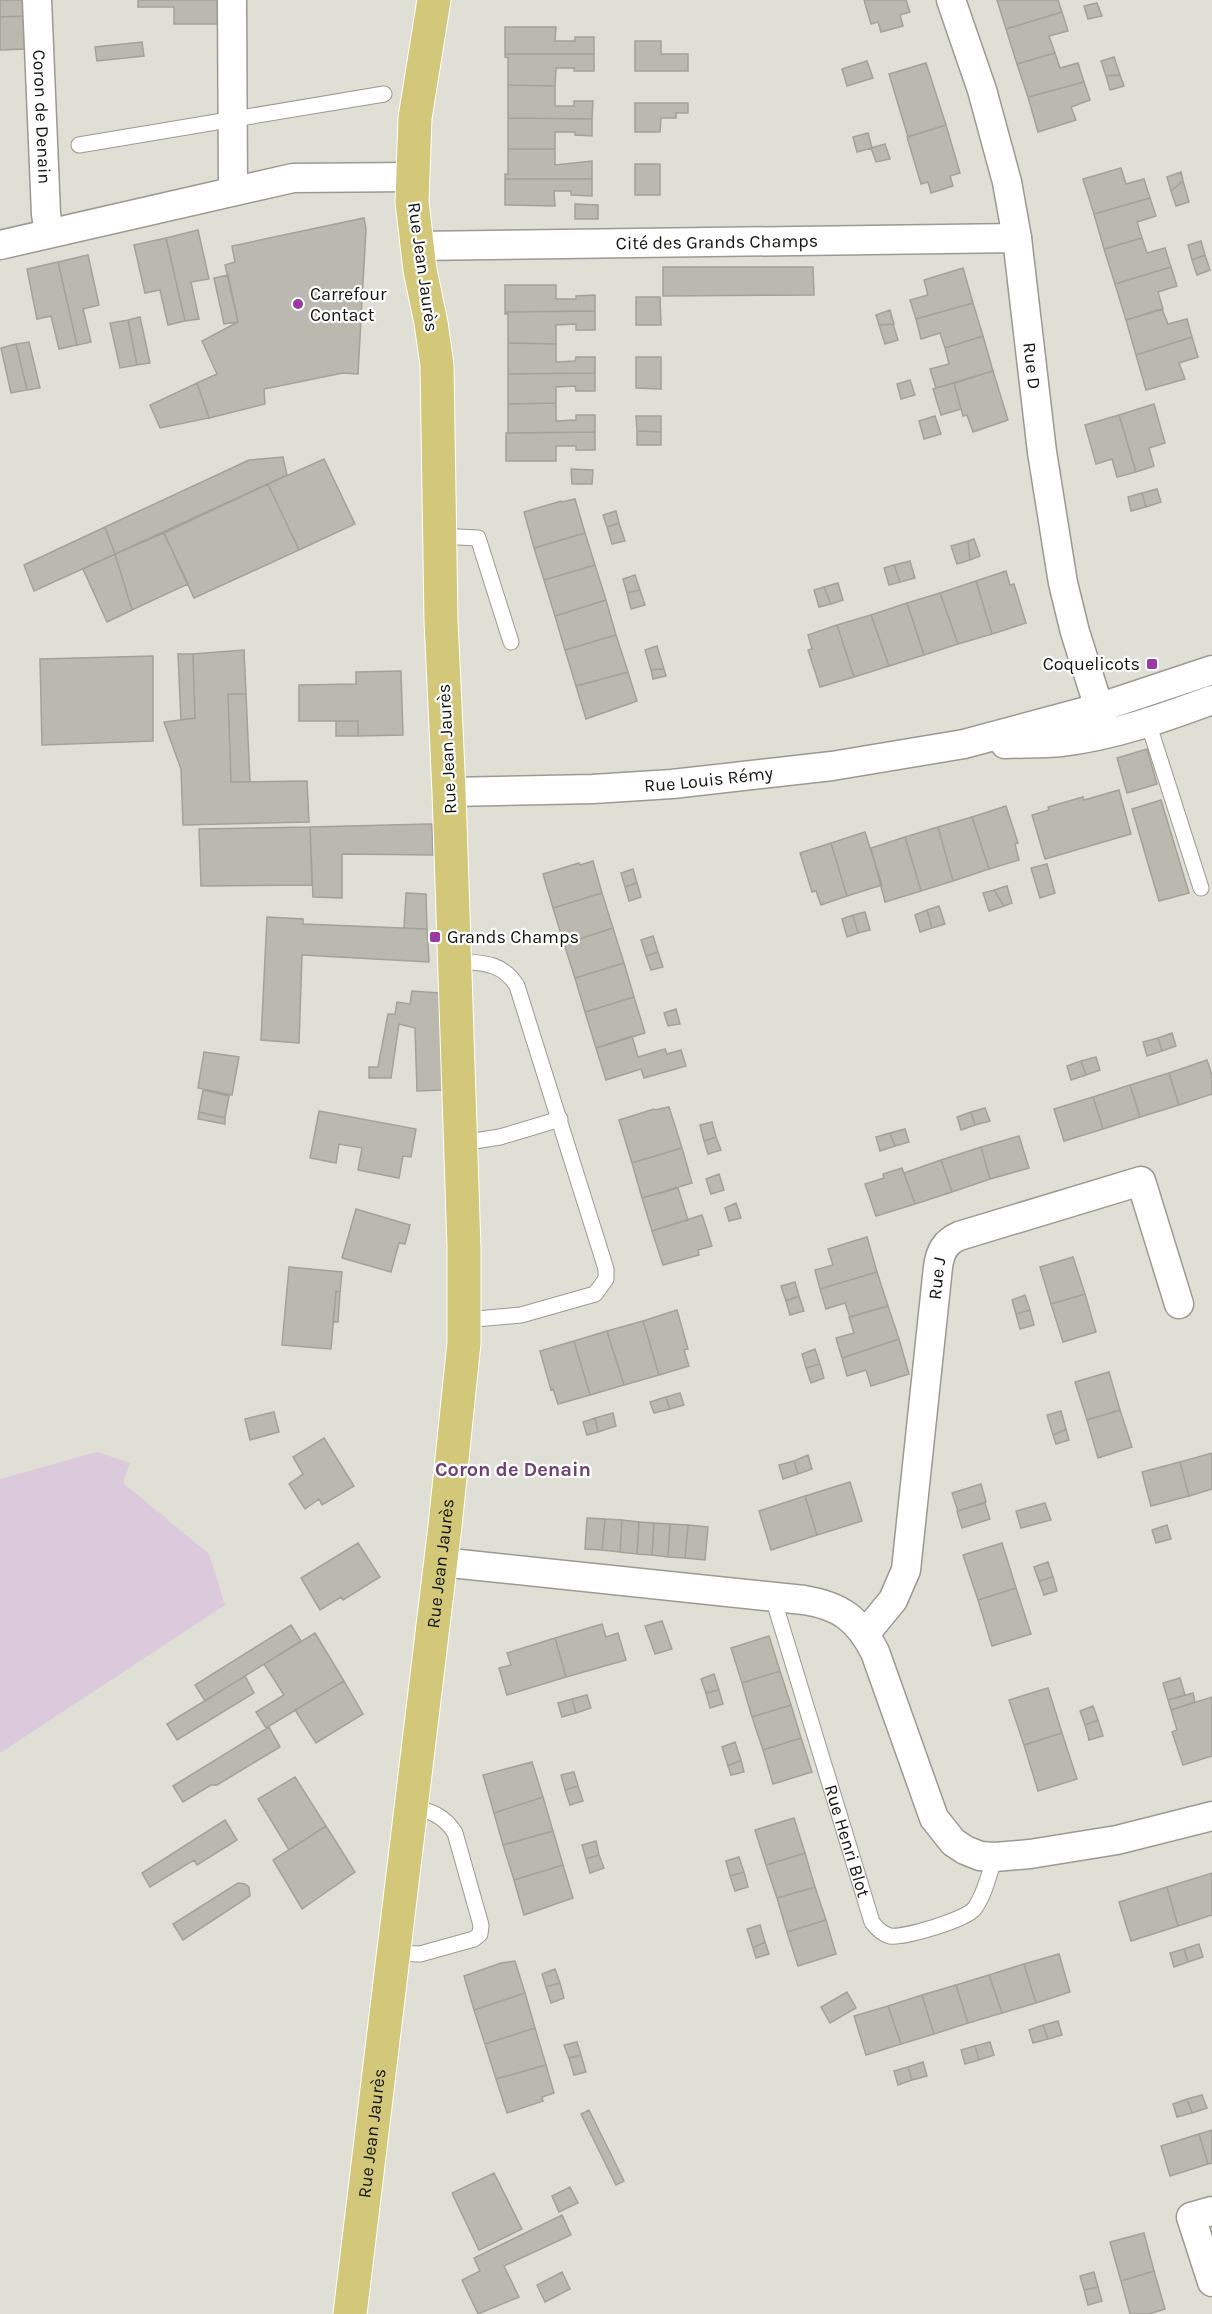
<svg xmlns="http://www.w3.org/2000/svg" width="1212" height="2314" viewBox="0 0 1212 2314" font-family="Karla,sans-serif">
	<rect width="100%" height="100%" fill="#e0dfd5"/>
	<path fill="#dbc9dc" d="M97 1452 130 1463 123 1483 209 1554 225 1605 0 1753V1479Z"/>
	<path fill="#bab8af" stroke="#a3a198" stroke-width="1.5" d="M0 0H26L27 16 0 17Z
		M138 0H220V24H174V7H138Z
		M864 0H906L910 12 900 15 903 26 881 32 878 22 871 24Z
		M997 0H1058L1062 12 1006 29Z
		M1097 3 1102 16 1088 19 1084 6Z
		M1062 12 1068 31 1049 36 1055 53 1017 64 1006 29Z
		M27 16 28 49 0 50V17Z
		M505 27H556L555 41H575V37H594V54H505Z
		M635 41H661V54H688V71H635Z
		M142 42 144 56 97 61 95 47Z
		M1055 53 1060 68 1078 63 1084 82 1028 97 1017 64Z
		M505 54H594V71H574V68H556L555 86 508 85V58L505 57Z
		M1114 57 1120 75 1106 76 1101 61Z
		M867 61 873 78 847 86 842 69Z
		M926 63 946 125 908 137 889 74Z
		M1120 75 1124 86 1110 90 1106 76Z
		M1084 82 1090 100 1071 107 1076 120 1038 132 1028 97Z
		M508 85 555 86V106H574V101H593L592 119 508 118Z
		M635 103H688V113H676V118H661L660 132H635Z
		M508 118 592 119V136L575 135V132H555V149H508Z
		M946 125 960 173 950 176 953 186 931 193 928 182 921 184 907 137Z
		M868 133 872 148 857 152 853 137Z
		M885 144 890 159 876 162 871 148Z
		M508 149H555V165L592 161V179H505V174H508Z
		M635 164H660V195H635Z
		M1121 168 1126 184 1144 179 1150 198 1094 214 1083 179Z
		M1181 172 1183 181 1171 191 1167 177Z
		M505 179H592V196L571 195V191H554L555 206 505 205Z
		M1183 181 1189 202 1176 206 1171 191Z
		M1150 198 1156 216 1137 222 1142 238 1104 249 1094 214Z
		M575 204 598 205V219H575Z
		M364 218 366 229 358 374 343 373 264 389 265 404 209 418 197 383 217 374 202 341 238 322 225 265 235 262 232 246Z
		M198 230 209 279 191 282 199 319 185 321 166 238Z
		M166 238 185 321 168 325 160 290 145 293 134 245Z
		M1142 238 1147 253 1165 248 1171 267 1115 284 1104 249Z
		M1201 241 1205 255 1192 260 1188 245Z
		M88 255 99 305 83 309 91 342 77 345 58 262Z
		M1205 255 1210 270 1197 275 1192 260Z
		M58 262 77 345 59 349 51 316 37 319 27 269Z
		M663 267H813L814 295 663 296Z
		M1171 267 1177 286 1158 292 1163 309 1126 320 1115 284Z
		M963 268 973 303 916 319 910 300 928 295 924 280Z
		M228 275 238 322 224 324 214 278Z
		M505 285H556V299H576V296L595 295V311L505 312Z
		M636 297H660L661 325H636Z
		M973 303 983 336 945 348 940 333 921 339 916 319Z
		M1162 309 1168 324 1187 319 1192 337 1136 355 1126 320Z
		M890 310 894 324 879 325 876 315Z
		M595 311V330H576V324L556 325V344L508 343V314H505V312Z
		M140 317 150 363 137 365 128 320Z
		M128 320 137 365 120 368 110 323Z
		M893 324 898 340 885 344 879 325Z
		M983 336 993 371 936 388 930 369 949 364 945 348Z
		M1192 337 1198 357 1179 363 1185 379 1146 390 1136 355Z
		M29 342 40 388 27 390 16 344Z
		M508 343 556 344V362L575 361 576 357H595V373L508 374Z
		M16 344 27 390 11 393 1 348Z
		M636 357H661V389L636 388Z
		M993 371 1008 420 973 432 967 415 963 416 954 383Z
		M595 373V391H576L575 386 556 387V403L508 404V374Z
		M910 380 915 395 901 399 897 384Z
		M197 383 209 418 160 428 150 405Z
		M954 383 961 409 941 415 933 389Z
		M556 403V421L576 420V415H595V432L508 433V404Z
		M1154 404 1165 443 1149 448 1154 466 1136 472 1119 415Z
		M1119 415 1136 472 1117 477 1112 459 1096 464 1085 425Z
		M636 416H661V432L637 431Z
		M935 416 941 434 924 439 919 421Z
		M637 431 661 432V445H637Z
		M595 432V450H576V446H556V461H506V433Z
		M283 457 287 475 115 554 105 527 249 460Z
		M324 459 355 524 299 550 268 484Z
		M571 469 593 470 592 484H572Z
		M268 484 299 550 194 598 164 533Z
		M1157 489 1161 502 1146 507 1142 493Z
		M1142 493 1146 507 1131 511 1128 497Z
		M575 499 585 533 534 548 524 512 561 501 562 502Z
		M616 511 619 523 607 527 603 515Z
		M619 523 625 541 612 544 607 527Z
		M105 527 115 554 34 591 24 565Z
		M164 533 188 584 132 610 115 554Z
		M585 533 595 565 544 580 534 548Z
		M974 539 980 556 970 560 968 541Z
		M968 541 970 560 957 564 951 546Z
		M115 554 132 610 107 622 83 569Z
		M910 561 915 578 900 582 894 565Z
		M595 565 606 600 555 616 544 580Z
		M894 565 900 582 889 585 884 568Z
		M1006 571 1010 585 1014 584 1026 623 992 634 976 581Z
		M635 575 640 590 627 593 623 579Z
		M976 581 992 634 958 644 940 593Z
		M838 583 843 600 831 604 824 587Z
		M824 587 831 604 819 607 814 590Z
		M640 590 645 605 631 609 627 593Z
		M940 593 958 644 924 655 907 603Z
		M606 600 616 635 565 650 555 616Z
		M907 603 924 655 889 666 871 615Z
		M871 615 889 666 854 677 837 625Z
		M837 625 854 677 820 687 808 650 812 649 808 635Z
		M616 635 628 672 576 686 565 650Z
		M657 646 664 669 651 670 645 650Z
		M244 650 246 694H228L231 782 307 781 309 822 183 825 181 769 164 722 195 718 193 654Z
		M178 654H193L195 718 181 720Z
		M153 656V741L42 745 40 659Z
		M660 669H664L666 676 653 679 651 670Z
		M401 671 403 735 358 736V721H299V685L356 684V672Z
		M628 672 637 701 586 719 576 686Z
		M228 694H246L250 782H231Z
		M336 721H358V736H336Z
		M1147 749 1157 784 1127 793 1117 758Z
		M1119 790 1131 834 1045 859 1032 815 1049 810 1048 807 1083 797 1084 800Z
		M1161 800 1189 893 1159 901 1132 809Z
		M1006 806 1018 843 1015 844 1019 860 989 869 972 817Z
		M972 817 989 869 953 881 938 827Z
		M429 824H432L433 855 342 854V898L313 897 310 827Z
		M310 827 312 885 201 886 199 829Z
		M938 827 953 881 921 891 905 837Z
		M865 832 882 885 847 896 831 843Z
		M905 837 921 891 885 902 871 848Z
		M831 843 847 896 821 905 816 891 812 892 800 853Z
		M593 861 602 893 553 908 543 874 579 863 580 865Z
		M1047 864 1055 893 1040 898 1031 868Z
		M633 869 637 883 625 887 621 873Z
		M637 883 641 897 629 901 625 887Z
		M1007 886 1012 903 1004 906 994 890Z
		M994 890 1004 906 989 911 983 893Z
		M406 893 426 894 427 929 404 928Z
		M602 893 613 928 564 944 553 908Z
		M939 906 945 924 932 928 927 910Z
		M927 910 932 928 920 932 915 915Z
		M865 912 870 930 858 933 853 915Z
		M853 915 858 933 847 937 842 919Z
		M267 917 303 919V924L427 929 429 962 302 955 299 1043 261 1040Z
		M613 928 624 963 575 978 564 944Z
		M653 936 658 952 646 956 641 940Z
		M658 952 663 967 651 970 646 956Z
		M624 963 634 997 585 1012 575 978Z
		M412 991 439 993 443 1090 417 1091 415 1028 399 1024 391 1078H369V1067H378L388 1014H395L397 1002 410 1004Z
		M634 997 645 1033 596 1048 585 1012Z
		M676 1009 680 1024 668 1026 664 1013Z
		M1172 1033 1176 1046 1162 1051 1158 1038Z
		M632 1036 638 1057 665 1049 667 1054 681 1050 686 1066 644 1078 641 1069 606 1080 596 1048Z
		M1158 1038 1162 1051 1147 1056 1143 1042Z
		M204 1052 239 1057 232 1095 198 1088Z
		M1096 1057 1100 1070 1086 1075 1081 1061Z
		M1207 1060 1212 1075V1094L1179 1105 1169 1073Z
		M1081 1061 1086 1075 1071 1080 1067 1066Z
		M1169 1073 1179 1105 1140 1117 1130 1085Z
		M1130 1085 1140 1117 1103 1129 1093 1097Z
		M203 1090 229 1096 225 1118 199 1112Z
		M1093 1097 1103 1129 1064 1141 1054 1109Z
		M669 1107 682 1148 632 1163 619 1120 654 1109 655 1110Z
		M985 1108 990 1121 975 1125 971 1112Z
		M319 1111 416 1129 411 1157 403 1156 399 1178 358 1170 362 1148 339 1144 336 1163 310 1158Z
		M199 1112 225 1118V1124L198 1119Z
		M971 1112 975 1125 961 1130 957 1117Z
		M712 1122 716 1137 704 1141 700 1125Z
		M905 1129 909 1142 895 1146 890 1133Z
		M890 1133 895 1146 880 1151 876 1137Z
		M1019 1136 1029 1168 990 1179 981 1147Z
		M716 1137 721 1150 708 1154 704 1141Z
		M981 1147 990 1179 952 1192 941 1160Z
		M682 1148 692 1183 642 1198 632 1163Z
		M941 1160 952 1192 915 1204 904 1173Z
		M902 1168 915 1204 876 1216 865 1184 884 1178 883 1174Z
		M719 1174 724 1190 711 1194 706 1179Z
		M678 1188 688 1220 652 1231 642 1198Z
		M736 1203 741 1218 729 1221 725 1208Z
		M356 1209 410 1225 405 1244 399 1243 391 1272 342 1258Z
		M702 1215 712 1246 698 1250 699 1255 663 1265 652 1231Z
		M867 1237 877 1272 820 1289 815 1270 833 1265 828 1249Z
		M1073 1257 1085 1294 1051 1304 1040 1267Z
		M289 1267 342 1272 340 1292 336 1291 331 1349 282 1345Z
		M877 1272 888 1306 850 1317 845 1303 826 1309 820 1289Z
		M795 1282 799 1296 786 1301 781 1286Z
		M336 1291 340 1292 338 1322H333Z
		M1085 1294 1096 1332 1063 1342 1051 1304Z
		M1025 1295 1030 1310 1016 1314 1012 1300Z
		M799 1296 804 1311 790 1315 786 1301Z
		M888 1306 899 1339 842 1358 836 1338 854 1333 849 1317Z
		M677 1310 688 1349 684 1350 689 1366 659 1375 643 1321Z
		M1030 1310 1034 1325 1020 1329 1016 1314Z
		M643 1321 659 1375 624 1385 607 1331Z
		M607 1331 624 1385 590 1395 574 1341Z
		M899 1339 909 1374 871 1386 866 1370 847 1376 842 1358Z
		M574 1341 590 1395 558 1404 553 1389 551 1390 540 1351Z
		M815 1349 820 1364 806 1368 802 1354Z
		M820 1364 824 1378 811 1383 806 1368Z
		M1109 1372 1120 1410 1087 1420 1075 1382Z
		M680 1393 684 1405 670 1409 666 1397Z
		M666 1397 670 1409 654 1413 650 1402Z
		M1120 1410 1132 1447 1098 1458 1087 1420Z
		M1061 1411 1066 1429 1053 1435 1047 1415Z
		M274 1412 279 1432 250 1440 245 1419Z
		M613 1413 616 1426 598 1432 595 1418Z
		M595 1418 598 1432 587 1435 583 1422Z
		M1066 1429 1069 1440 1056 1444 1053 1435Z
		M324 1438 354 1486 322 1505 319 1499 305 1509 289 1484 303 1474 293 1457Z
		M1212 1453V1489L1189 1496 1180 1462Z
		M808 1455 812 1469 798 1474 794 1461Z
		M794 1461 798 1474 783 1479 779 1465Z
		M1180 1462 1189 1496 1151 1506 1142 1472Z
		M850 1482 862 1521 817 1535 805 1496Z
		M981 1484 986 1502 958 1511 952 1493Z
		M805 1496 817 1535 771 1550 759 1511Z
		M985 1503 990 1519 962 1528 957 1511Z
		M1045 1503 1051 1520 1021 1528 1016 1511Z
		M587 1518 605 1519 602 1550 585 1549Z
		M605 1519 622 1520 620 1552 602 1550Z
		M622 1520 639 1522 637 1554 620 1552Z
		M639 1522 654 1523 652 1555 637 1554Z
		M654 1523 670 1524 668 1557 652 1555Z
		M670 1524 688 1525 685 1558 668 1557Z
		M688 1525 708 1527 705 1560 685 1558Z
		M1167 1525 1171 1539 1156 1543 1152 1530Z
		M358 1543 380 1577 343 1600 341 1597 320 1610 301 1578Z
		M1002 1543 1016 1588 978 1600 963 1555Z
		M1048 1562 1053 1577 1039 1581 1034 1567Z
		M1053 1577 1057 1591 1044 1595 1039 1581Z
		M1016 1588 1031 1634 992 1646 978 1600Z
		M662 1621 672 1649 655 1654 645 1626Z
		M602 1624 606 1637 618 1633 626 1660 566 1677 555 1638Z
		M291 1625 301 1641 205 1701 195 1685Z
		M315 1633 344 1681 266 1728 256 1712 284 1695 264 1664Z
		M769 1636 780 1671 742 1683 731 1648Z
		M555 1638 566 1677 507 1695 499 1668 511 1665 507 1653Z
		M780 1671 791 1705 752 1717 742 1683Z
		M714 1674 719 1690 706 1693 701 1679Z
		M245 1676 254 1693 177 1740 167 1724Z
		M1180 1678 1185 1695 1168 1700 1163 1683Z
		M344 1681 363 1714 316 1743 295 1710Z
		M1048 1688 1062 1733 1024 1745 1009 1700Z
		M719 1690 723 1704 710 1708 706 1693Z
		M1193 1693 1195 1702 1171 1710 1168 1700Z
		M587 1695 591 1708 576 1713 572 1699Z
		M1212 1697V1756L1183 1765 1172 1732 1177 1730 1171 1710Z
		M572 1699 576 1713 562 1717 558 1703Z
		M791 1705 801 1738 763 1750 752 1717Z
		M1093 1706 1098 1720 1085 1725 1080 1711Z
		M1098 1720 1103 1736 1089 1740 1085 1725Z
		M269 1727 280 1747 217 1785H211L183 1802 173 1786Z
		M1062 1733 1077 1779 1038 1791 1024 1745Z
		M801 1738 812 1772 773 1784 763 1750Z
		M735 1742 741 1760 728 1766 722 1747Z
		M741 1760 744 1772 731 1775 728 1766Z
		M532 1762 543 1797 494 1813 483 1775Z
		M574 1772 578 1786 565 1790 561 1775Z
		M295 1777 326 1826 289 1850 258 1799Z
		M578 1786 583 1801 570 1805 565 1790Z
		M543 1797 553 1831 503 1845 494 1813Z
		M794 1818 805 1853 766 1865 755 1830Z
		M225 1820 237 1840 197 1865 194 1860 150 1887 142 1873Z
		M326 1826 355 1872 302 1909 273 1860Z
		M553 1831 563 1865 514 1880 503 1845Z
		M596 1841 599 1855 586 1859 582 1845Z
		M805 1853 815 1887 777 1898 766 1865Z
		M599 1855 604 1868 590 1873 586 1859Z
		M739 1857 744 1872 730 1876 726 1861Z
		M563 1865 573 1898 524 1915 514 1880Z
		M744 1872 748 1887 735 1891 730 1876Z
		M1212 1873V1915L1178 1926 1167 1887Z
		M238 1883 245 1884 249 1887 250 1896 183 1940 173 1924Z
		M815 1887 826 1920 787 1932 777 1898Z
		M1167 1887 1178 1926 1131 1941 1119 1902Z
		M826 1920 836 1954 798 1966 787 1932Z
		M760 1925 765 1942 753 1948 747 1929Z
		M765 1942 769 1954 756 1958 753 1948Z
		M1199 1944 1203 1957 1188 1962 1184 1949Z
		M1184 1949 1188 1962 1174 1967 1170 1953Z
		M1059 1954 1070 1992 1036 2003 1024 1964Z
		M515 1961 525 1993 474 2010 464 1976 501 1963Z
		M1024 1964 1036 2003 1002 2013 989 1975Z
		M555 1969 560 1983 546 1987 542 1974Z
		M989 1975 1002 2013 968 2023 956 1985Z
		M560 1983 564 1998 551 2003 546 1987Z
		M956 1985 968 2023 934 2034 922 1995Z
		M847 1992 856 2008 830 2023 821 2007Z
		M525 1993 535 2028 485 2044 474 2010Z
		M922 1995 934 2034 901 2044 888 2006Z
		M888 2006 901 2044 866 2055 854 2016Z
		M1058 2021 1062 2035 1048 2039 1043 2025Z
		M1043 2025 1048 2039 1033 2043 1029 2030Z
		M535 2028 546 2065 496 2079 485 2044Z
		M577 2042 581 2055 569 2058 564 2045Z
		M990 2042 994 2055 979 2060 975 2046Z
		M975 2046 979 2060 965 2064 961 2050Z
		M581 2055 586 2072 574 2075 569 2058Z
		M923 2062 927 2076 912 2080 908 2067Z
		M546 2065 554 2093 542 2097 543 2101 507 2113 496 2079Z
		M908 2067 912 2080 898 2085 894 2071Z
		M1202 2095 1207 2108 1192 2113 1187 2099Z
		M1187 2099 1192 2113 1177 2117 1173 2104Z
		M589 2110 624 2181 616 2185 581 2114Z
		M1212 2130V2163L1208 2164 1199 2134Z
		M1199 2134 1208 2164 1170 2176 1161 2146Z
		M494 2173 522 2229 479 2250 452 2193Z
		M570 2187 578 2203 559 2212 552 2196Z
		M562 2215 571 2235 504 2266 519 2297 478 2314 462 2280 480 2271 474 2258Z
		M1144 2233 1154 2271 1121 2281 1110 2242Z
		M1154 2271 1165 2309 1149 2314H1130L1121 2281Z
		M562 2272 570 2289 545 2302 537 2285Z
		M1094 2272 1098 2287 1084 2290 1080 2276Z
		M1098 2287 1102 2301 1088 2305 1084 2290Z"/>
	<g fill="none" stroke-linecap="round" stroke-linejoin="round">
		<g stroke="#9b9990" stroke-width="17">
			<g id="lane">
				<path d="M79 145 384 94"/>
				<path d="M439 536 478 538 511 642"/>
				<path d="M1146 716 1201 888"/>
				<path d="M455 961C480 963 502 961 517 986L606 1269V1279L595 1294 521 1315 464 1320"/>
				<path d="M461 1143 500 1137 560 1119"/>
				<path id="s1" d="M773 1598 872 1922C877 1929 882 1934 890 1936 904 1938 965 1920 974 1909 985 1895 989 1873 995 1857"/>
				<path d="M392 1953 420 1954 474 1939 480 1934 481 1925 455 1833C444 1815 430 1811 410 1806"/>
			</g>
		</g>
		<g stroke="#9b9990" stroke-width="31">
			<g id="street">
				<path id="s2" d="M37 0 46 214 49 233"/>
				<path d="M232 0 233 191"/>
				<path id="s3" d="M951 0 982 90 1007 182 1017 238 1042 452 1063 583 1075 632 1107 733"/>
				<path d="M0 245 293 178 413 177"/>
				<path id="s4" d="M417 246 1017 238"/>
				<path d="M1005 744C1024 743 1042 744 1061 742 1113 736 1163 718 1212 700"/>
				<path id="s5" d="M449 792 593 789 672 784 832 766 964 744 1098 708 1212 670"/>
				<path d="M441 1562 804 1600C841 1606 858 1619 875 1652L934 1818 953 1842 965 1850 980 1856 995 1857 1030 1854 1117 1840 1212 1816"/>
				<path id="s6" d="M865 1634 893 1600 906 1570 938 1267C940 1252 945 1242 959 1236L1141 1181 1179 1304"/>
				<path d="M1212 2211 1191 2217 1212 2282"/>
			</g>
		</g>
		<g stroke="#fff" stroke-width="35">
			<g id="primary">
				<path id="s7" d="M350 2314 445 1526 464 1343V1248L449 792 441 621 437 365 431 323 420 270 412 202 415 118 434 0"/>
			</g>
		</g>
		<use href="#lane" stroke="#fff" stroke-width="15"/>
		<use href="#street" stroke="#fff" stroke-width="28"/>
		<use href="#primary" stroke="#d3c779" stroke-width="33"/>
	</g>
	<g fill="#9939a1" stroke="#fff" stroke-width="2">
		<circle cx="298" cy="304" r="6"/>
		<rect x="1146" y="658" width="12" height="12" rx="3"/>
		<rect x="429" y="931" width="12" height="12" rx="3"/>
	</g>
	<g text-anchor="middle" dominant-baseline="central" stroke-width="4.5" stroke-linejoin="round" paint-order="stroke">
		<g font-size="18" fill="#12120e" stroke="#fff">
			<text stroke="none"><textPath href="#s2" startOffset="117">Coron de Denain</textPath></text>
			<text stroke="none"><textPath href="#s4" startOffset="300">Cité des Grands Champs</textPath></text>
			<text transform="translate(423 267) rotate(82)">Rue Jean Jaurès</text>
			<text stroke="none"><textPath href="#s3" startOffset="376">Rue D</textPath></text>
			<text transform="translate(447 749) rotate(-93)">Rue Jean Jaurès</text>
			<text stroke="none"><textPath href="#s5" startOffset="260">Rue Louis Rémy</textPath></text>
			<text stroke="none"><textPath href="#s6" startOffset="370">Rue J</textPath></text>
			<text stroke="none"><textPath href="#s7" startOffset="756">Rue Jean Jaurès</textPath></text>
			<text stroke="none"><textPath href="#s1" startOffset="254">Rue Henri Blot</textPath></text>
			<text stroke="none"><textPath href="#s7" startOffset="182">Rue Jean Jaurès</textPath></text>
		</g>
		<g font-size="18" fill="#12120e" stroke="#fff" text-anchor="start">
			<text x="310" y="294">Carrefour<tspan x="310" dy="21">Contact</tspan></text>
			<text x="1140" y="664" text-anchor="end">Coquelicots</text>
			<text x="447" y="937">Grands Champs</text>
		</g>
		<g font-size="20" font-weight="bold" fill="#6f3f72" stroke="#fff">
			<text x="513" y="1469">Coron de Denain</text>
		</g>
	</g>
</svg>
